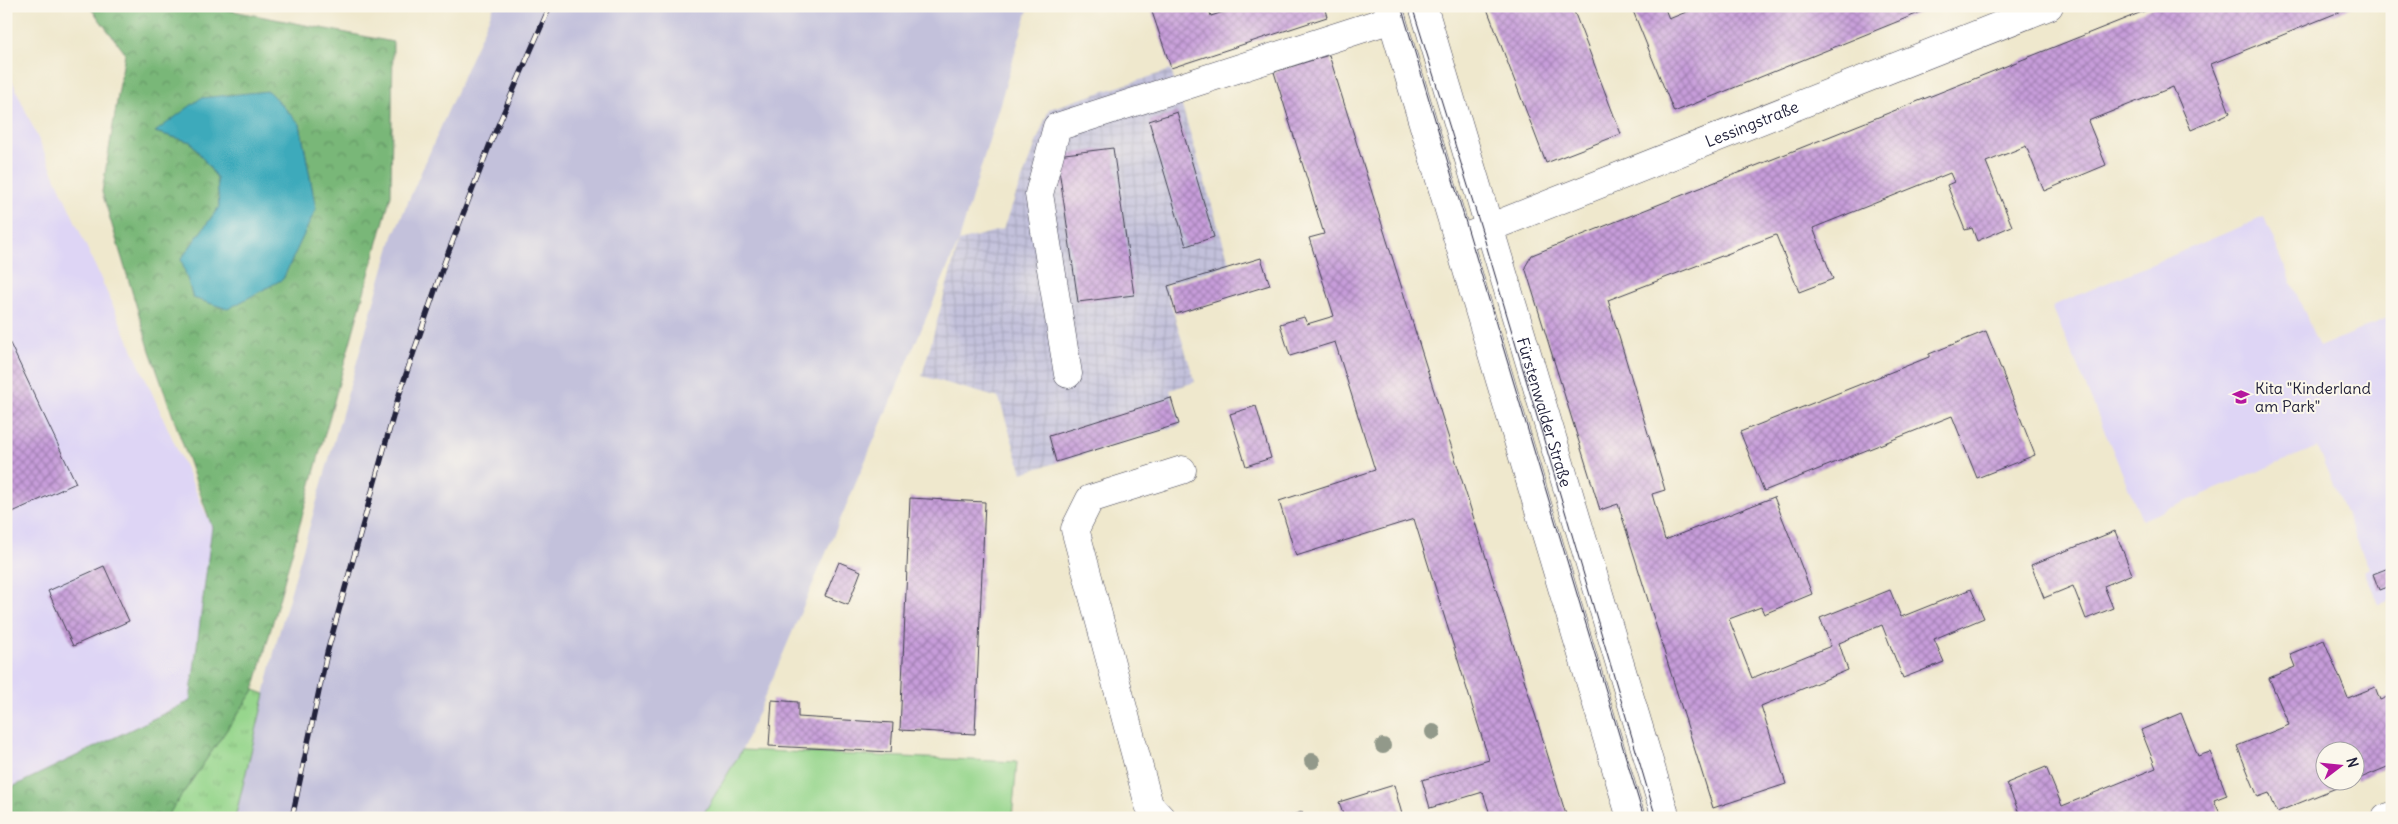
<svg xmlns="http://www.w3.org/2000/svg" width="2398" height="824" viewBox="0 0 2398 824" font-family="Delius,sans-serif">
	<defs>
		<pattern id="industrial-grid" width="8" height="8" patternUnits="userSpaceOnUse" patternTransform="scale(1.25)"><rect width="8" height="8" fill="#c3c1db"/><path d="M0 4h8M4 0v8" fill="none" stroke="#a7a6bd"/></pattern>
		<pattern id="grass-tufts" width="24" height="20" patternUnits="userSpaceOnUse" patternTransform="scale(1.25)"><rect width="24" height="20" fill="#97d68d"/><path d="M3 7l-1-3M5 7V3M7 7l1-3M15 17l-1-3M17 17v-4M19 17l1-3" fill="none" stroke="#82b77b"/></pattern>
		<pattern id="forest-crowns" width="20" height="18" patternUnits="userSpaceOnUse" patternTransform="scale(1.25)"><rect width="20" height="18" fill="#79b778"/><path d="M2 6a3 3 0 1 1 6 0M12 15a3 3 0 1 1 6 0" fill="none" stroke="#639464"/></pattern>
		<pattern id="building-cross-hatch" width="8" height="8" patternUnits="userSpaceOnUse" patternTransform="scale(1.25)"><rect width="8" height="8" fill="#c79dda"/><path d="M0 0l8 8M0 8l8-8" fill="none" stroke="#a180b2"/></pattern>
	</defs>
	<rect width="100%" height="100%" fill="#fbf7ec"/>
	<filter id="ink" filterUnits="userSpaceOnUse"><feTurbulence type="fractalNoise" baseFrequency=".02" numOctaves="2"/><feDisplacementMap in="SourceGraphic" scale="10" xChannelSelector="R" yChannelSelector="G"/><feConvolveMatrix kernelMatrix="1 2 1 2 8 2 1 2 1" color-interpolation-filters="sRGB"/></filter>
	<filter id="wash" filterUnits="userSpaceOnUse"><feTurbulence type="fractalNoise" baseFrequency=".0096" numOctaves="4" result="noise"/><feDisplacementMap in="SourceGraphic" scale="20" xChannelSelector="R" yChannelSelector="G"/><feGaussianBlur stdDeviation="1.12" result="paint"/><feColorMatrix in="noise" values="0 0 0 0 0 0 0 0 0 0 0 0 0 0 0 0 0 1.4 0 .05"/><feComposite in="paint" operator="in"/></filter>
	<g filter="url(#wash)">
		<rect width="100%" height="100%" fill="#efe8cd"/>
		<path fill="#ded5f5" d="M6 67 212 527 190 701 6 790Z
			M2264 217 2319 347 2392 316V599L2379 605 2364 571 2369 568 2317 447 2142 520 2052 306Z"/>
		<path fill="url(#industrial-grid)" d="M1171 70 1230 265 1165 285 1195 382 1170 390 1181 425 1022 473 999 398 922 376 959 241 1003 229 1049 109Z"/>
		<path fill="#c3c1db" d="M494 6H1029L959 241 742 750 701 818H235L277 640 393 236Z"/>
		<path fill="url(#grass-tufts)" stroke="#5c7c64" d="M254 690 265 694 235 818H166Z"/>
		<path fill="url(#forest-crowns)" stroke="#4e6c5a" fill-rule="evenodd" d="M89 6H208L393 42 391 195 254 690 166 818H6V790L190 701 212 527 150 351 102 192 125 53ZM268 91 300 124 316 209 181 259 219 207 217 178 191 142 155 132Z"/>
		<path fill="#97d68d" stroke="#5c7c64" d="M742 750 1017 762 1012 818H701Z"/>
		<path fill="#3caabb" stroke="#2f667b" d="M268 91 300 124 316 209 283 279 228 309 193 298 181 259 219 207 217 178 191 142 155 132 201 98Z"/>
		<g id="blocks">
			<path fill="url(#building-cross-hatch)" d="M1150 6H1208L1211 16 1242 6H1324L1327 17 1171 68Z
				M1486 6H1572L1621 134 1546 163Z
				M1631 6H1664L1669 19 1701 6H1936L1674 112Z
				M2157 6H2354L2211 64 2230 113 2191 130 2173 87 2088 121 2106 165 2044 191 2026 146 1986 162 2012 226 1977 241 1972 228 1965 230 1947 185 1954 182 1950 173 1813 228 1833 279 1799 292 1776 235 1608 300 1665 490 1652 494 1665 540 1774 497 1799 560 1812 594 1764 614 1761 607 1729 619 1752 678 1831 646 1820 618 1890 590 1901 617 1971 589 1984 618 1934 639 1944 662 1903 678 1882 625 1839 643 1848 670 1761 706 1786 784 1713 808 1618 504 1600 510 1525 267 1532 255Z
				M1329 55 1544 743 1567 818H1491L1483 792 1430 808 1422 780 1489 760 1414 519 1296 556 1279 501 1375 470 1335 342 1290 356 1280 324 1304 317 1307 324 1334 316 1309 238 1324 234 1274 72Z
				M1177 112 1214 237 1186 246 1149 121Z
				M1113 148 1134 295 1078 302 1057 155Z
				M1261 258 1270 285 1176 314 1168 286Z
				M1986 331 2035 455 1977 478 1952 416 1764 491 1740 432 1929 357V354Z
				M6 335 76 483 6 515Z
				M1171 398 1179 424 1056 462 1049 436Z
				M1256 406 1271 458 1246 466 1230 414Z
				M910 498 985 502 975 734 900 730Z
				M2115 531 2132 574 2104 586 2113 608 2086 619 2073 586 2044 598 2031 565Z
				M839 562 861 571 848 605 825 596Z
				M104 566 129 621 73 646 48 591Z
				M2391 567 2392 585 2379 590 2373 574Z
				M2324 640 2348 698 2375 687 2380 700 2392 695V765L2356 780V752H2326V782H2351L2277 812 2269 793 2258 797 2237 746 2289 725 2269 678 2295 667 2290 654Z
				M772 700 798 702V717L893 723 891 752 769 746Z
				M2181 713 2198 756 2210 752 2227 795 2214 800 2222 818H2021L2007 783 2046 767 2062 806 2156 768 2141 730Z
				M1394 785 1403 818H1344L1339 802Z
				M1302 812 1304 818H1286V817Z"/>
		</g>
	</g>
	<g filter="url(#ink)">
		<use href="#blocks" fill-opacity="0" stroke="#414051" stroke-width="1"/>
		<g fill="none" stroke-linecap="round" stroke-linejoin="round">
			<g stroke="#414051" stroke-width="29">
				<g id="minor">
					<path d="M1388 6 1631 818"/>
					<path id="s1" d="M1423 6 1666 818"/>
					<path id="s2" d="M1471 235 2049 6"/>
					<path d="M1068 374 1039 194 1057 127 1392 19"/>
					<path d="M1161 818 1149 805 1075 529 1090 499 1182 470"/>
					<path d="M2386 818 2392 816"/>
				</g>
			</g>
			<use href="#minor" stroke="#fff" stroke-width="28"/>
			<path stroke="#22223b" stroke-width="1" d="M1401 6 1644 818
				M1412 6 1482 231 1656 818"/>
			<g stroke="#22223b" stroke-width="5.5">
				<path id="rail" d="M292 818 327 653 399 395 445 261 490 144 550 6"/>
			</g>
			<use href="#rail" stroke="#fbf7ec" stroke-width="4" stroke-dasharray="11" stroke-linecap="butt"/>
		</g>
		<g fill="#92998a">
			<circle cx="1433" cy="732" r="8"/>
			<circle cx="1383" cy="746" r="8"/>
			<circle cx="1312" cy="761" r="8"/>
		</g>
	</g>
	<defs>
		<g id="school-bare" transform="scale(1.35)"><path d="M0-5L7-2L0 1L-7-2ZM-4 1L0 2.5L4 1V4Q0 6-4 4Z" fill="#b5179e" stroke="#fbf7ec" stroke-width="2.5" paint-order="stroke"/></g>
	</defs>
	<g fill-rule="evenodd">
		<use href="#school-bare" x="2241" y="397"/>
	</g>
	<g text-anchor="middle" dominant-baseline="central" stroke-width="4" stroke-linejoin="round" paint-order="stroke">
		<g font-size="16" fill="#22223b" stroke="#fbf7ec">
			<text stroke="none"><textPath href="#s2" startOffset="302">Lessingstraße</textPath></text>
			<text stroke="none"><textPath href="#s1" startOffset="424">Fürstenwalder Straße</textPath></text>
		</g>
		<g font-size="16" fill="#22223b" stroke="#fbf7ec" text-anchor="start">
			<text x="2255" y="388">Kita "Kinderland<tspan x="2255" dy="18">am Park"</tspan></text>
		</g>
	</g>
	<rect width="2398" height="824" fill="none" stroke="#fbf7ec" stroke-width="25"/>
	<g transform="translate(2340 766) rotate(74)"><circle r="24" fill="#fbf7ec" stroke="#a4a2a5"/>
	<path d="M0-4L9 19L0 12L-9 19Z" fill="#b5179e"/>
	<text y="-8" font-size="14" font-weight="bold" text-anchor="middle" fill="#22223b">N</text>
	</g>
</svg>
